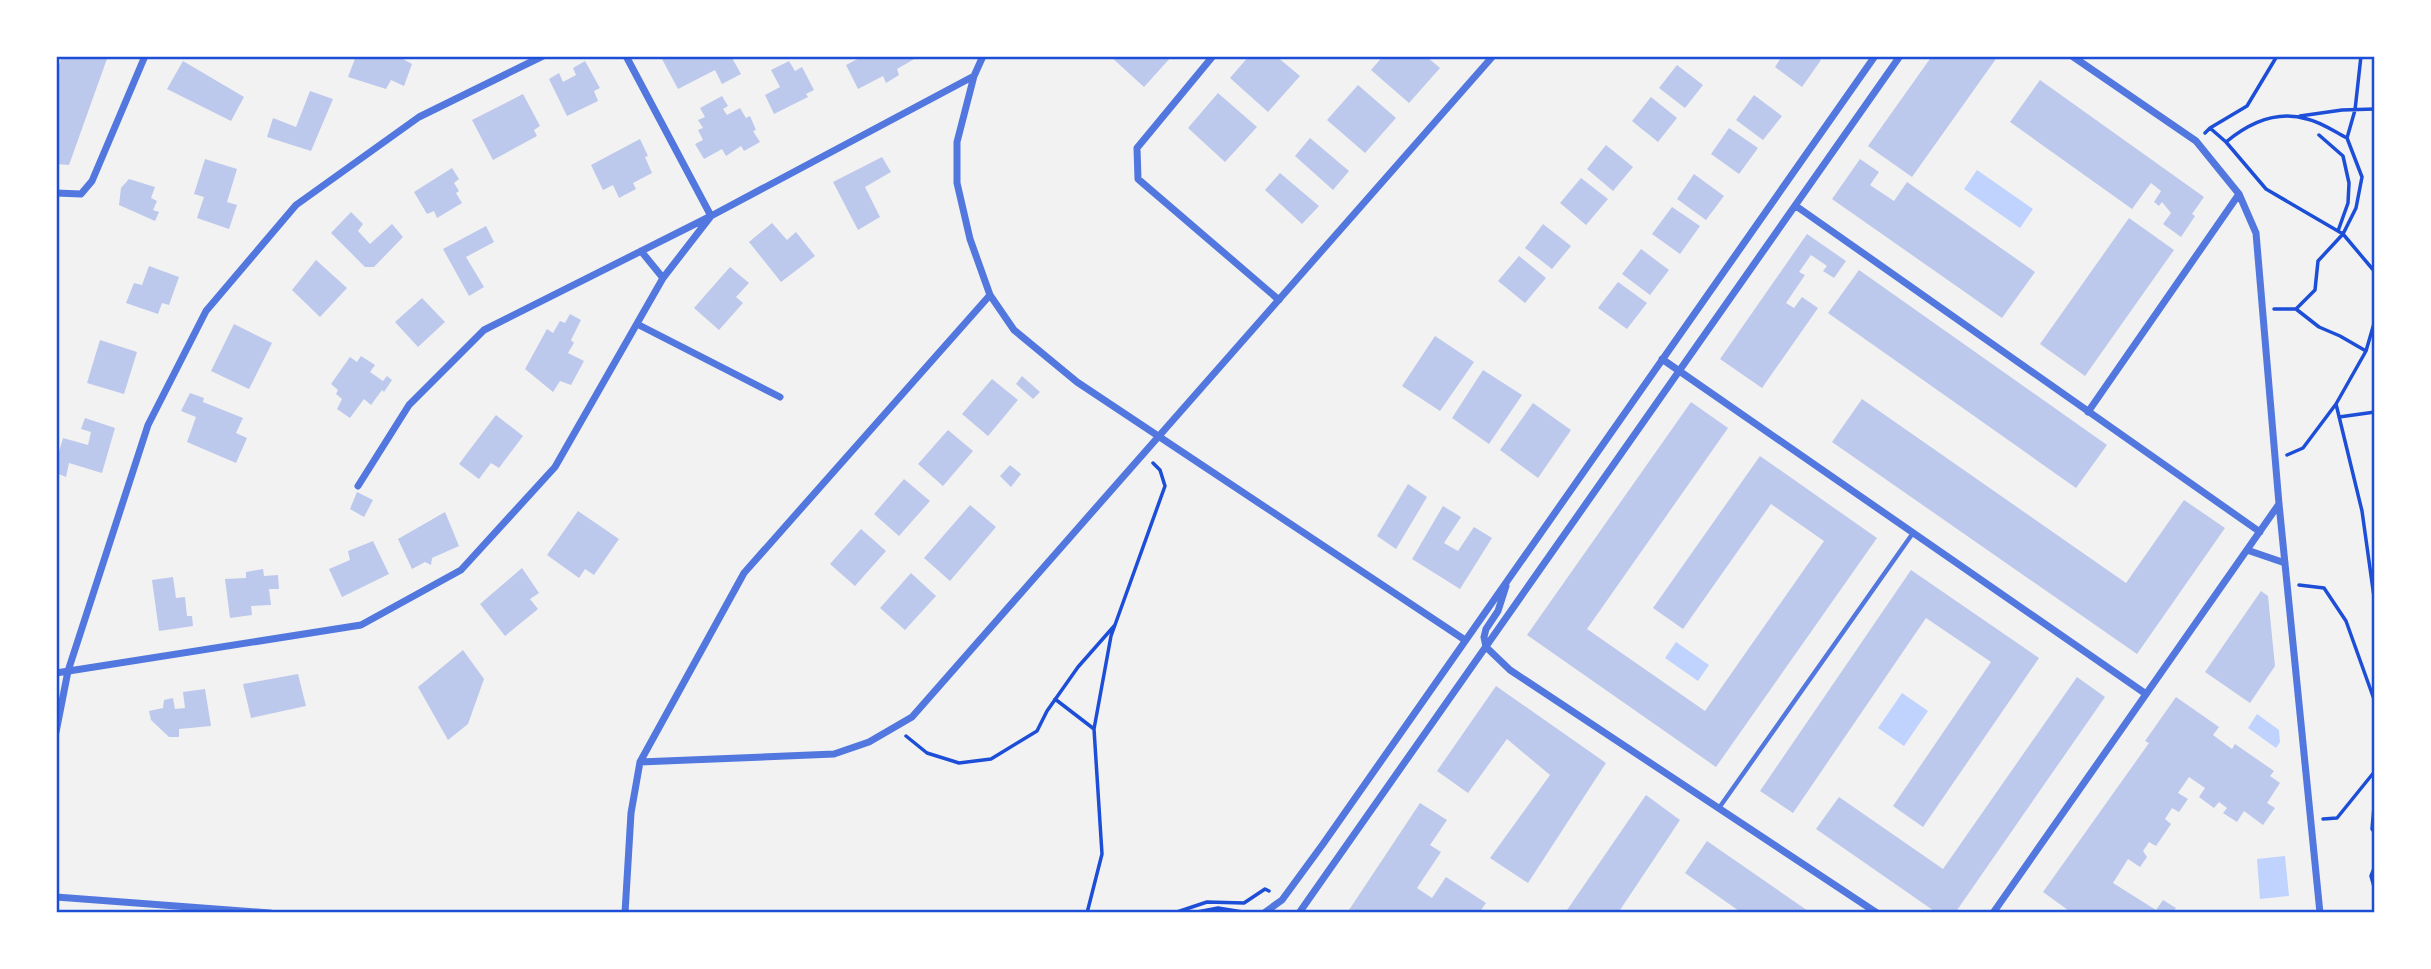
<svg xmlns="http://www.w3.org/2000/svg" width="2431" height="969" viewBox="0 0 2431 969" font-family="'DM Sans',sans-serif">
	<rect width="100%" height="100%" fill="#f2f2f2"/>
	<path fill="#bfd3fe" d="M1977 170 2033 209 2020 228 1964 189Z
		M1676 642 1709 665 1698 681 1665 658Z
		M1902 693 1928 711 1904 746 1878 728Z
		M2257 714 2279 730 2280 742 2276 748 2248 728Z
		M2285 856 2289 896 2260 899 2257 859Z"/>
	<path fill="#bdc9ec" d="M62 56H108L69 165 56 164V74Z
		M356 56H404L403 59 412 64 404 86 391 80 386 89 348 77Z
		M668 56H731L741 74 722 84 715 70 678 89 662 59Z
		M863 56H915L916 58 897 69 899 75 886 83 883 76 858 89 846 65Z
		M1110 56H1172L1144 87Z
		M1249 56H1276L1300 76 1268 112 1230 78Z
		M1383 56H1426L1440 68 1409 103 1371 70Z
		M1782 56H1815L1821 60 1802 87 1775 67Z
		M1932 56H1998L1912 177 1868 146Z
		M183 61 244 97 231 121 167 89Z
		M585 61 600 88 594 91 598 101 567 116 549 79 559 73 563 82 576 75 573 68Z
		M789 61 795 71 802 67 814 90 806 94 808 97 774 114 765 95 780 87 771 70Z
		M1677 65 1703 85 1685 108 1659 88Z
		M2040 80 2204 197 2192 214 2195 216 2181 237 2163 224 2171 213 2162 202 2159 206 2154 202 2161 191 2151 183 2132 209 2010 122Z
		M1358 85 1396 118 1365 153 1327 120Z
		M310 91 333 99 311 151 267 137 273 118 296 127Z
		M1218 93 1257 127 1225 162 1188 128Z
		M523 94 540 126 534 130 537 136 493 160 472 120Z
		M1754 95 1782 116 1763 140 1736 120Z
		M722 96 728 106 723 109 727 115 740 108 746 118 750 116 756 130 753 131 760 142 744 151 741 146 726 156 722 149 704 159 695 144 703 140 698 130 703 128 698 120 705 117 700 108Z
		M1651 97 1677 118 1658 142 1632 121Z
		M1729 128 1758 148 1739 174 1711 154Z
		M1310 138 1349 171 1333 190 1295 156Z
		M640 139 648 156 645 157 652 173 633 183 636 189 619 198 613 185 603 190 591 165Z
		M1606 145 1633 167 1613 191 1587 169Z
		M882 157 891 172 865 187 880 217 858 230 833 182Z
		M205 159 237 169 227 202 237 205 229 229 197 218 204 197 194 194Z
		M1860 159 1879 172 1870 185 1894 201 1907 182 2035 272 2002 318 1832 199Z
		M452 168 459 179 454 183 459 191 456 193 462 203 437 218 434 211 427 214 414 192Z
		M1280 173 1319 206 1302 224 1265 190Z
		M1694 174 1724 196 1706 220 1677 199Z
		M1581 178 1608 199 1586 225 1560 203Z
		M129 179 155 187 151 198 157 201 153 210 159 212 155 221 119 205 121 188Z
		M1672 207 1700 226 1680 254 1652 234Z
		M351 212 363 224 358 231 370 244 392 224 403 237 374 267H365L331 233Z
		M2129 218 2174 250 2085 376 2040 344Z
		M772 223 787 240 796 232 815 256 781 282 749 242Z
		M1543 224 1571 246 1552 269 1525 248Z
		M486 226 494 242 466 257 484 287 469 296 443 249Z
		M1807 234 1846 261 1834 278 1823 271 1827 266 1811 255 1799 272 1805 275 1786 303 1794 308 1802 297 1818 308 1762 388 1720 359Z
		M1641 249 1669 270 1650 295 1622 274Z
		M1519 256 1546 278 1525 303 1498 281Z
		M316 260 347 288 320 317 292 290Z
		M149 266 179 277 169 305 162 303 158 314 126 303 134 283 142 285Z
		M730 267 749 283 736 297 743 303 719 330 694 308Z
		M1859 270 2107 445 2076 488 1828 313Z
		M1618 282 1647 303 1627 329 1598 308Z
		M422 298 445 322 418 347 395 322Z
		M570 314 581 320 571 340 574 343 568 353 584 361 571 385 560 381 553 392 525 369 547 329 553 333 560 321 565 323Z
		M234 324 272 343 249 389 211 371Z
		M1435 336 1474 362 1440 411 1402 386Z
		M100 340 137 352 124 394 87 383Z
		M361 356 375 365 370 372 383 381 387 376 392 380 384 392 382 390 371 405 364 399 350 418 337 409 342 399 336 394 338 390 331 384 350 357 357 362Z
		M1483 370 1522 395 1489 444 1452 418Z
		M1022 376 1040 392 1033 399 1016 384Z
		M992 379 1018 400 988 436 962 414Z
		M190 393 204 398 203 402 243 418 236 433 247 438 236 463 187 442 196 417 181 411Z
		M1862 399 2126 583 2184 500 2225 528 2137 654 1832 442Z
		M1691 402 1728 428 1587 629 1705 711 1824 541 1771 504 1683 629 1653 608 1760 456 1877 538 1716 767 1527 635Z
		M1533 403 1571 430 1538 478 1500 450Z
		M496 415 523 436 499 468 491 463 479 479 459 464Z
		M85 418 115 428 102 473 69 463 66 477 56 473V462L63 438 88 445 91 432 81 429Z
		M948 430 973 451 943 486 918 464Z
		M1010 465 1021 474 1011 487 1000 476Z
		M904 479 930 501 899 536 874 514Z
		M1408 484 1427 497 1396 549 1377 536Z
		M357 492 373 500 364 517 350 509Z
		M970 505 996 527 950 581 924 558Z
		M1443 506 1461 517 1444 543 1458 551 1474 527 1492 538 1460 589 1412 559Z
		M578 511 619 539 594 575 585 569 579 578 547 555Z
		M445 512 459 546 432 558 431 565 425 562 412 569 398 539Z
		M861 529 886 551 855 586 830 564Z
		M373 541 389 574 342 597 329 569 350 560 348 551Z
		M522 568 539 593 530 599 538 609 505 636 480 604Z
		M263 569 264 576 278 575 279 589H269L271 605 251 606 252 615 230 618 225 579 246 578V572Z
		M1911 570 2039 658 1923 827 1893 806 1991 662 1926 618 1793 813 1760 791Z
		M911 573 936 596 905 630 880 608Z
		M173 577 176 598 185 597 187 616H192L193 626 159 631 152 580Z
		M2261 591 2268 596 2275 666 2250 703 2205 672Z
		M463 650 484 679 468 724 448 740 418 687Z
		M298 674 306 706 251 718 243 684Z
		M2077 677 2105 697 1955 913H1937L1816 829 1839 797 1943 869Z
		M1496 686 1606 763 1528 883 1490 858 1550 775 1507 739 1468 793 1437 771Z
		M205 689 211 726 179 729V737H169L151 720 149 711 163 708 164 700 173 698 175 709 185 708 183 692Z
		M2176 697 2219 727 2213 735 2232 749 2235 744 2274 771 2270 776 2280 783 2267 803 2275 808 2263 825 2244 811 2237 822 2223 813 2227 808 2219 802 2214 808 2199 797 2205 788 2189 777 2178 793 2188 799 2179 812 2172 808 2165 819 2171 824 2156 846 2149 842 2143 851 2147 857 2140 867 2128 859 2113 883 2156 910 2163 900 2176 908 2172 913H2072L2043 892 2149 743 2145 741Z
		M1646 795 1680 820 1618 913H1565Z
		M1420 803 1447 820 1430 845 1441 852 1417 888 1432 898 1446 877 1486 903 1479 913H1347Z
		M1707 841 1811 913H1742L1685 873Z"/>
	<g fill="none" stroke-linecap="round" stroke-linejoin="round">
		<path stroke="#1d4ed8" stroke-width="3.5" d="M2300 116 2342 110 2375 109
			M2210 128 2247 106 2277 56
			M2205 133 2210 128 2226 142C2249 123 2277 110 2307 119 2321 122 2335 132 2347 138L2362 177 2356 208 2343 234 2266 189 2226 142
			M2319 135 2343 156 2349 183 2348 203 2338 231
			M2347 138 2355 110 2361 56
			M2274 309H2296L2319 327 2340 336 2366 351 2336 404 2362 511 2375 604
			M2296 309 2315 290 2318 261 2343 234 2375 272V276
			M2366 351 2375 320
			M2339 417 2375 412
			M2287 455 2303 448 2336 404
			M2299 585 2324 588 2346 621 2375 702
			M1055 699 1094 729
			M906 736 927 753 959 763 991 759 1037 731 1047 711 1078 667 1115 625
			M2375 796 2372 829 2375 833
			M2323 819 2337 818 2375 771
			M2375 866 2371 876 2375 890
			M1087 913 1102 854 1094 729 1111 636 1165 486 1160 470 1153 463
			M1174 913 1207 902 1244 903 1265 889 1269 891
			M1192 913 1218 908 1249 913"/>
		<path stroke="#5277de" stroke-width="4.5" d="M1719 808 1913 533"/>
		<path stroke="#5277de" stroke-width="7" d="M626 56 711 216
			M983 56 974 76 957 142V183L970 239 990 295 1014 330 1077 382 1465 640
			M1213 56 1137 148 1138 179 1279 300
			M2072 56 2196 141 2239 194 2256 233 2279 504 2320 913
			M56 193 81 194 92 181 145 56
			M1796 206 2260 532
			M641 251 663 278
			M637 324 780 397
			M1662 359 2146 694
			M2088 412 2239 194
			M358 486 409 405 484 330 711 216 974 76
			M2247 550 2285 563
			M1506 586 1498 611 1486 629 1484 637 1486 647 1510 670 1877 913
			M56 673 361 625 461 570 555 467 663 278 711 216
			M56 732 68 671 148 425 206 311 296 205 419 117 543 56
			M640 762 834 754 869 742 912 717 1493 56
			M56 897 270 913
			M625 913 631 813 640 762 744 573 990 295
			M1264 913 1282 900 1323 844 1875 56
			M1299 913 1900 56
			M1993 913 2279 504"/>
	</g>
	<rect width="2431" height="969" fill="none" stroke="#ffffff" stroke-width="116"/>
	<rect x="58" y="58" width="2315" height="853" fill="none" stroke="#1d4ed8" stroke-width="2.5"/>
</svg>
